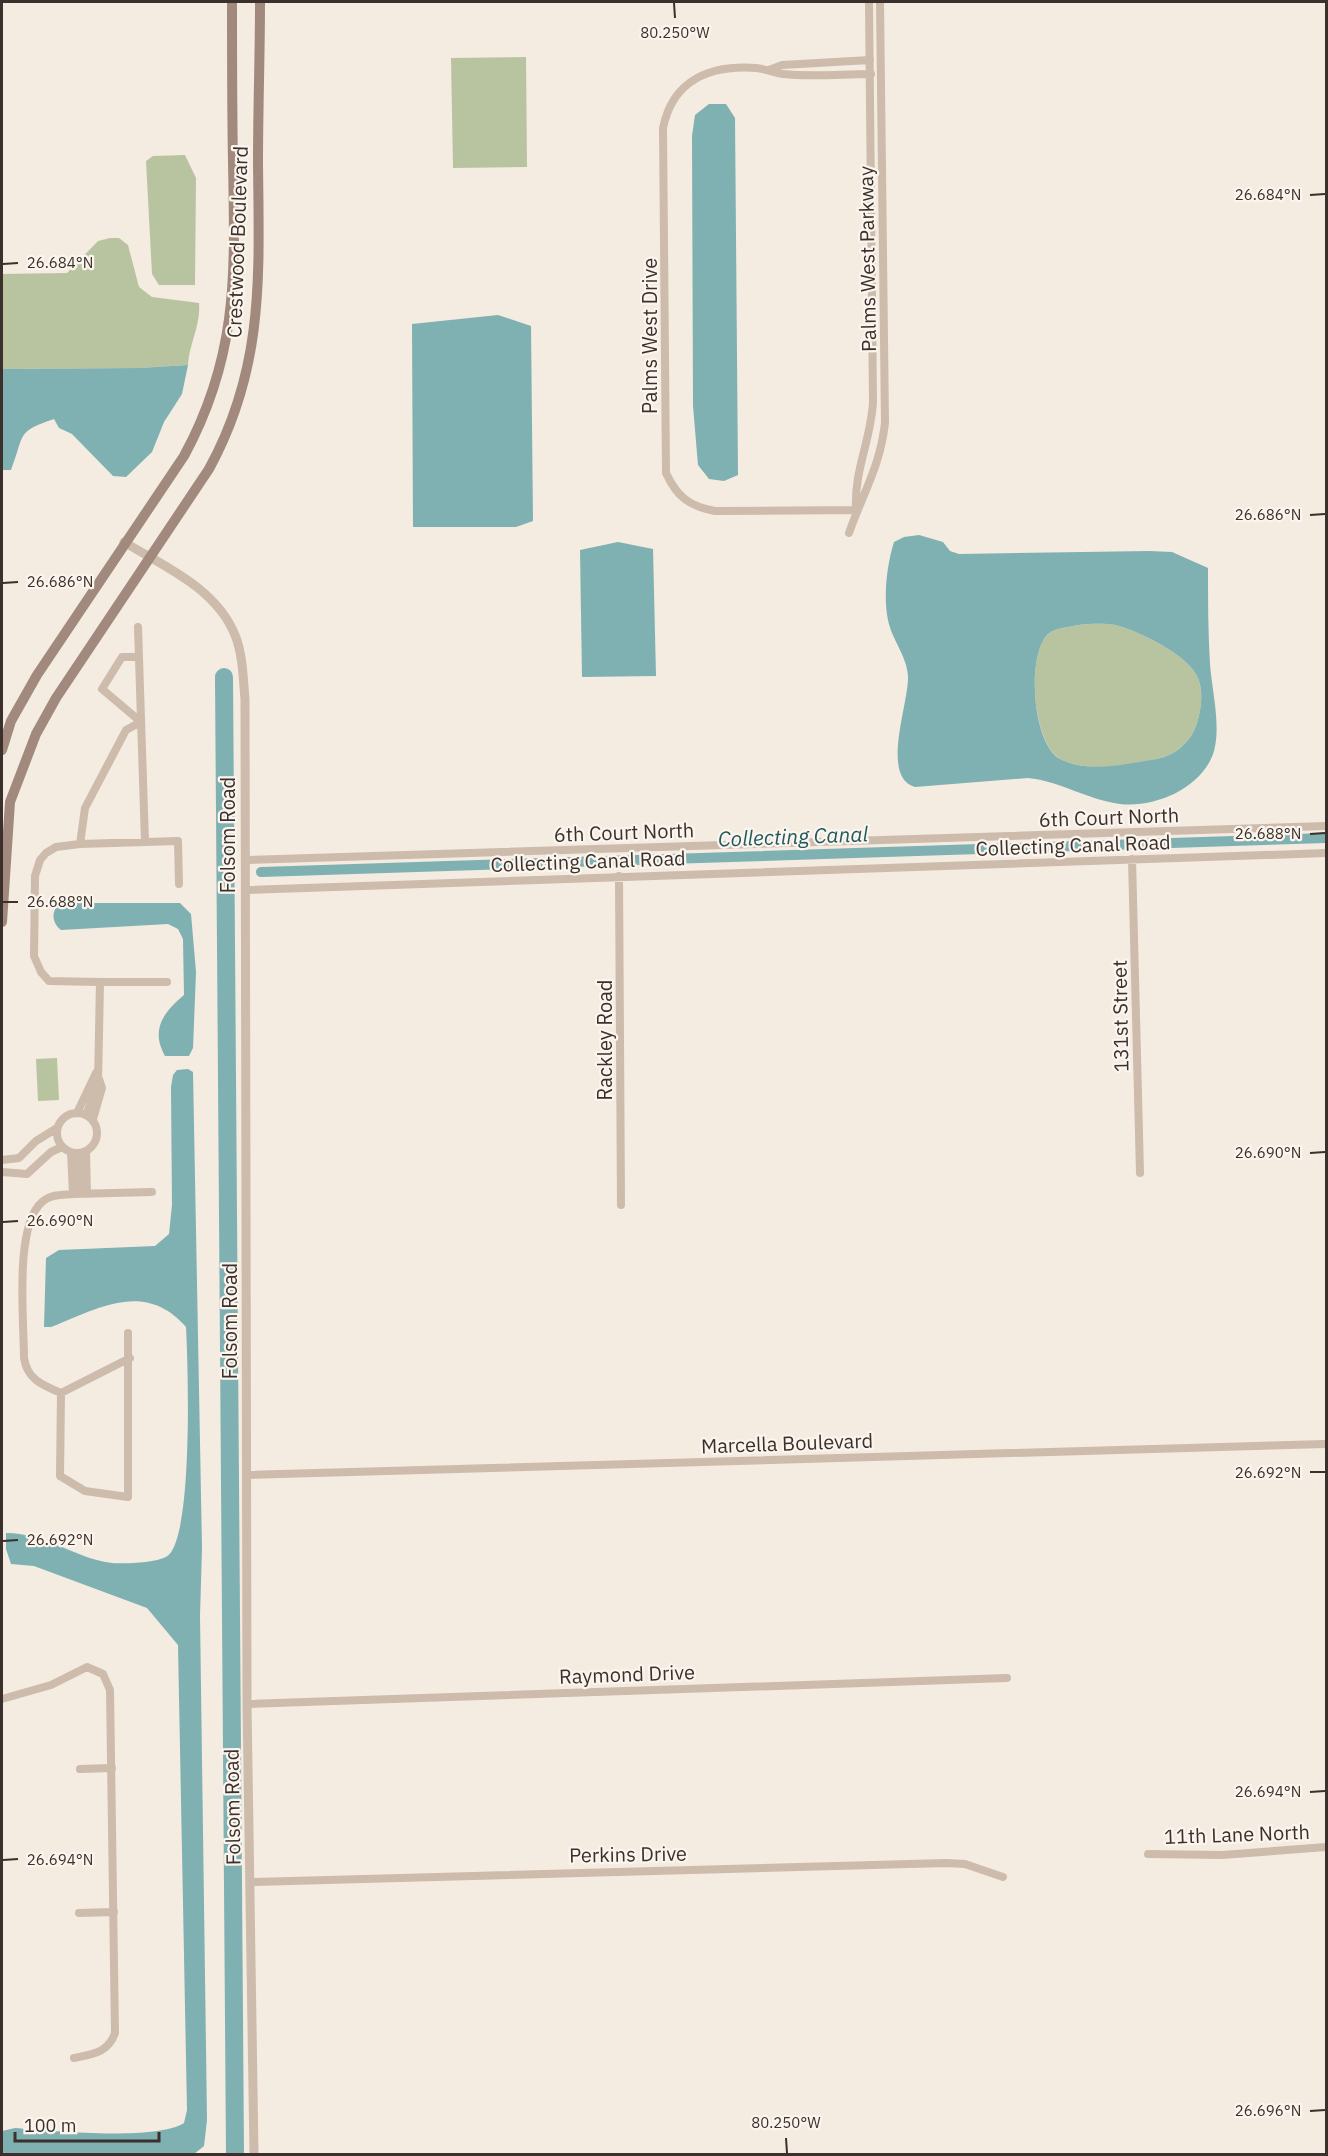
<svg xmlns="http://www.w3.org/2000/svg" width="1328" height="2156" viewBox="0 0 1328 2156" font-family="'IBM Plex Sans',sans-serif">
	<rect width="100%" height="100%" fill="#f4ebe1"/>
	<path fill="#b8c4a0" d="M526 57 527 167 453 168 451 58Z
		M185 155 196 178 195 285H159L152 274 146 161 153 156Z
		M110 238H119L128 245 139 287 152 297 199 303C201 325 189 344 188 365L139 368 2 369V274L67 273 98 241Z
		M1078 625C1090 624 1103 623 1115 625 1137 630 1189 655 1198 678 1204 693 1201 711 1196 726 1189 744 1174 756 1156 759 1126 765 1091 773 1062 760 1032 746 1026 655 1048 634 1055 628 1069 627 1078 625Z
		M57 1058 59 1100 38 1101 36 1059Z"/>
	<path fill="#7fb0b2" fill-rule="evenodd" d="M709 104H726L735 118 738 475 724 481 709 479 698 465 693 406 692 136 695 115Z
		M498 315 531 326 533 521 516 527H413L412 324Z
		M188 365 182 394 164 422 152 452 126 477 113 476 72 434 59 428 54 419C15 432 25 435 11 470H2V369L139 368Z
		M919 535 943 542 950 551 959 554 1149 551 1172 552 1208 568C1208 600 1208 632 1210 664 1212 691 1221 725 1214 751 1203 788 1155 808 1120 804 1088 800 1060 781 1028 778L915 787C880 777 909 704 908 676 907 656 892 640 888 620 883 597 887 564 894 542L904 537ZM1078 625C1090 624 1103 623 1115 625 1137 630 1189 655 1198 678 1204 693 1201 711 1196 726 1189 744 1174 756 1156 759 1126 764 1091 773 1062 760 1032 747 1026 655 1048 634 1055 628 1069 627 1078 625Z
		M618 542 653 549 656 676 582 677 580 550Z
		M71 903H180L191 914 196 972 193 1048 189 1056H165C150 1029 164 1012 184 995L183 939 178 929 168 924 61 930C53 924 51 914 57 906Z
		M188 1069 193 1072 202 1548 200 1616 207 2120 204 2146 194 2154H2V2131L15 2128C51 2131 156 2141 184 2123L187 2110 178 1645 147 1608 34 1566 11 1564 6 1549V1533C47 1533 76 1559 112 1563 125 1564 154 1563 166 1557 194 1543 188 1361 186 1327 145 1280 99 1308 51 1327H44L46 1258 59 1250 155 1246 169 1234 172 1205 171 1087 173 1075 177 1070Z"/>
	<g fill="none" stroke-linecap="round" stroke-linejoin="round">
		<path stroke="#7fb0b2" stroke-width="10" d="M261 872 1326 838"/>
		<path stroke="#7fb0b2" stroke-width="18" d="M224 677 235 2154"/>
		<path stroke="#cdbbac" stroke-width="8" d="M769 70 782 65 870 60
			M856 509C854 470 871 440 873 402L869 2
			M857 510 715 511C689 506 677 497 666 473L663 128C673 79 711 65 756 68 766 69 774 73 783 74 812 77 842 74 871 74
			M849 533C863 493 880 467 885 423L880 2
			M138 627 145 842
			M80 844 85 808 126 730 141 722 102 689 122 657H139
			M1132 859 1140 1173
			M245 860 1326 826
			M619 876 621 1205
			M246 890 1326 853
			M100 982 49 981 41 972 34 956 35 876 40 860 46 853 56 847 80 844 178 841 179 884
			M57 1133a20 20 0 1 1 40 0a20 20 0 1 1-40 0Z
			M77 1113 96 1073
			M86 1115 98 1084 100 982H167
			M93 1119 102 1088 99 1079
			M71 1152 73 1194C62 1195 51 1194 42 1202 14 1226 24 1322 24 1358 27 1379 42 1385 61 1393L60 1476 85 1491 128 1497V1333
			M86 1152 87 1194
			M79 1153 81 1194
			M2 1160 19 1158 36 1141 57 1128
			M2 1172 27 1174 51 1152 62 1147
			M73 1194 152 1192
			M61 1393 130 1358
			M248 1475 1326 1444
			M2 1699 51 1685 87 1667 103 1674 110 1690 115 2033C108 2053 93 2054 74 2058
			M247 1704 1007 1678
			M80 1769 112 1768
			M1148 1854 1222 1855 1326 1847
			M251 1882 946 1863 965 1864 1003 1877
			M79 1913 114 1912"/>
		<path stroke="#cdbbac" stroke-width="9" d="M124 542C165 567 216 588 235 635 243 655 243 678 245 699L247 1704 254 2154"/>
		<path stroke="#a18a7d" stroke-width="10" d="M2 750 11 721 37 675 184 456C239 355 235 272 233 162 232 109 232 55 232 2
			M2 922 10 802 36 734 56 698 209 469C265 367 259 274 258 162 258 108 260 55 260 2"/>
	</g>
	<path fill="none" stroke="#3b302b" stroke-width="2" d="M674 3 675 18M1310 195 1325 194M3 264 18 263M1310 515 1325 514M3 583 18 582M1310 834 1325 833M3 902H18M1310 1153 1325 1152M3 1222 18 1221M1310 1472H1325M3 1541 18 1540M1310 1792 1325 1791M3 1860 18 1859M1310 2111 1325 2110M786 2138 787 2153"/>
	<g text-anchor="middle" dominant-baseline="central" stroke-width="4.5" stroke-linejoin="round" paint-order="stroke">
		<g font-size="20" fill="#3b302b" stroke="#fbf5ee">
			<text transform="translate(237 242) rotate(-88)">Crestwood Boulevard</text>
			<text transform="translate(867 259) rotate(-91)">Palms West Parkway</text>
			<text transform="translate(649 336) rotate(-90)">Palms West Drive</text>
			<text transform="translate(1109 817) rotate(-2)">6th Court North</text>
			<text transform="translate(624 832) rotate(-2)">6th Court North</text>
			<text transform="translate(227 835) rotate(-90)">Folsom Road</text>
			<text transform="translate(1073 845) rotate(-2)">Collecting Canal Road</text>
			<text transform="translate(588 861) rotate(-2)">Collecting Canal Road</text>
			<text transform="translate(1120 1016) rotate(-91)">131st Street</text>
			<text transform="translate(604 1040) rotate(-90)">Rackley Road</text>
			<text transform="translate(229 1321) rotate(-90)">Folsom Road</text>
			<text transform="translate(787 1443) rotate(-2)">Marcella Boulevard</text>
			<text transform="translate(627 1674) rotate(-2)">Raymond Drive</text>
			<text transform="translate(232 1807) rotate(-91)">Folsom Road</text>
			<text transform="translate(1237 1834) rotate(-2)">11th Lane North</text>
			<text transform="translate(628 1854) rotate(-1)">Perkins Drive</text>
		</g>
		<g font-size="21" font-style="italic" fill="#1f5a5e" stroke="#fbf5ee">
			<text transform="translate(793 836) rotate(-2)">Collecting Canal</text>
		</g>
	</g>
	<g font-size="15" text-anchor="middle" fill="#3b302b" stroke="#fbf5ee" stroke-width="4.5" stroke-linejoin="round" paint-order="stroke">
		<text x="675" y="38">80.250°W</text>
		<text x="1268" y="200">26.684°N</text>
		<text x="60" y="268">26.684°N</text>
		<text x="1268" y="520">26.686°N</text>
		<text x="60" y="587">26.686°N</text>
		<text x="1268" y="839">26.688°N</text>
		<text x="60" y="907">26.688°N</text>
		<text x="1268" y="1158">26.690°N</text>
		<text x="60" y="1226">26.690°N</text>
		<text x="1268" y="1478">26.692°N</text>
		<text x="60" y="1545">26.692°N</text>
		<text x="1268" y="1797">26.694°N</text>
		<text x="60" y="1865">26.694°N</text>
		<text x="1268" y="2116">26.696°N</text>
		<text x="786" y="2128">80.250°W</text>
	</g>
	<rect width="1328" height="2156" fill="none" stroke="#3b302b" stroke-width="6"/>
	<path d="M15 2132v9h144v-9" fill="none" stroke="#3b302b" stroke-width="3"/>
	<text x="24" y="2132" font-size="18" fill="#3b302b" stroke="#fbf5ee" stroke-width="4.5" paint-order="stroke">100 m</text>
</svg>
